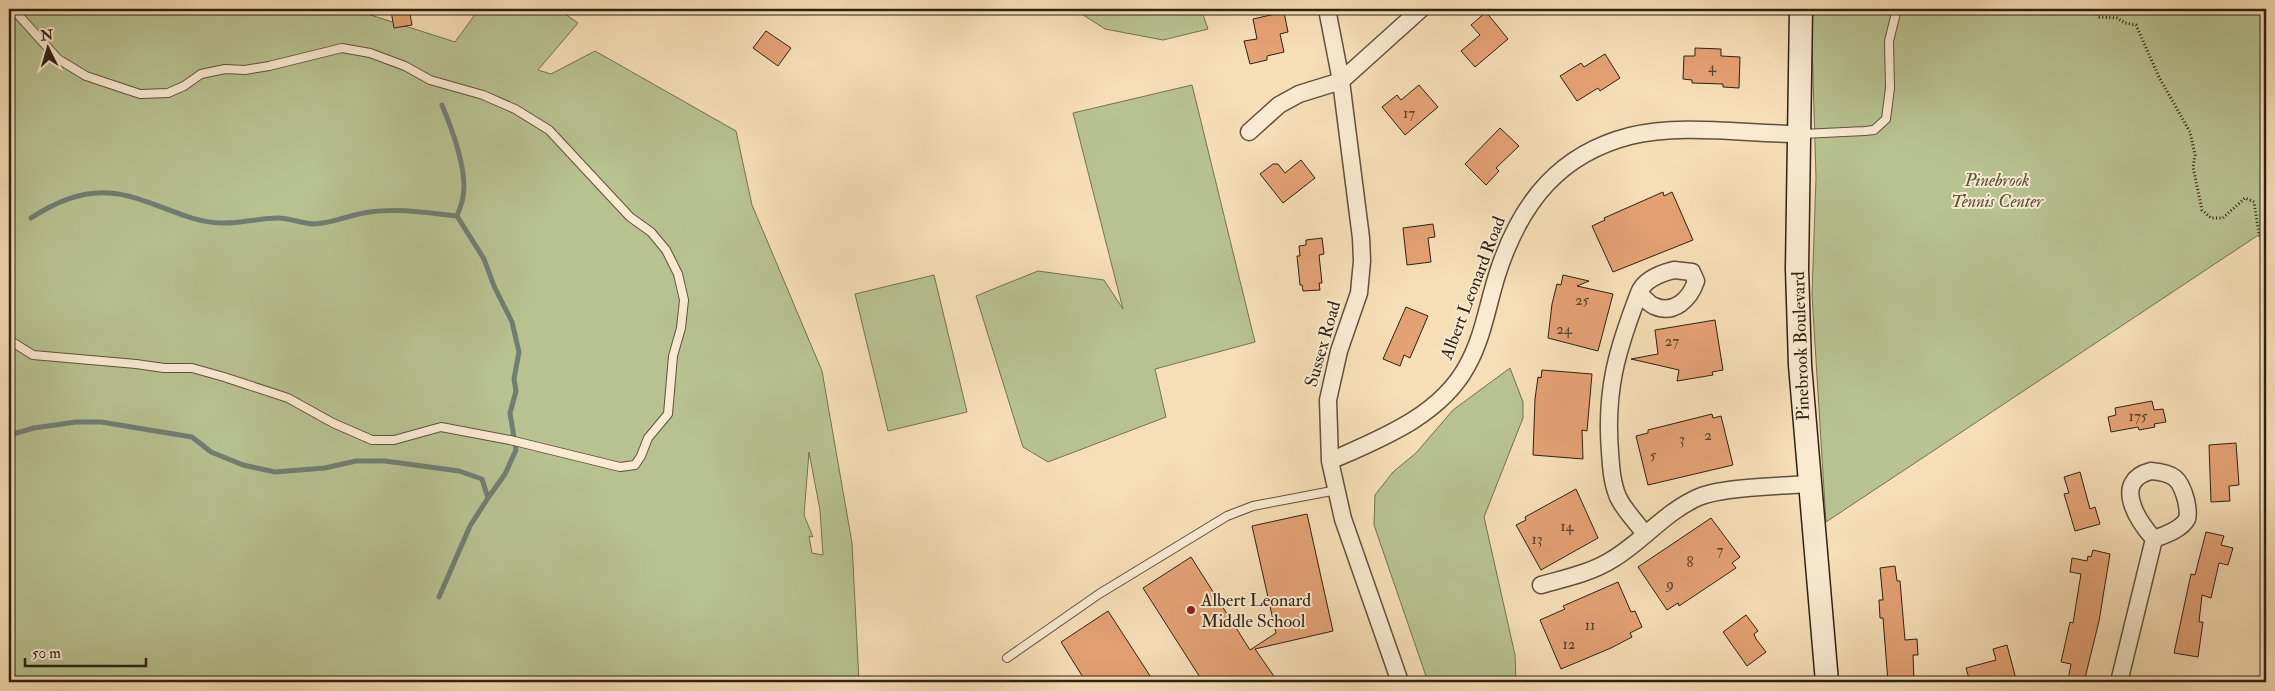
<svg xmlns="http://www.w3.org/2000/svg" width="2275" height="691" viewBox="0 0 2275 691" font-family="'IM FELL Double Pica',serif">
	<rect width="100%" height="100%" fill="#f6deb6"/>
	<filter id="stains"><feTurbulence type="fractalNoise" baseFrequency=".004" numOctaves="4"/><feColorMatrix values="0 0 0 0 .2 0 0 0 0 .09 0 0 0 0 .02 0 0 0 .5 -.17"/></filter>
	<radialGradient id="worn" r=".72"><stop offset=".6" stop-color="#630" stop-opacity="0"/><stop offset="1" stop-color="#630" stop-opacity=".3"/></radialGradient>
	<path fill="#b8c291" stroke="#737252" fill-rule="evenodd" d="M9 9H352L455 42 479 9H558L578 23 538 70 551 74 595 51 736 131 752 205 822 371 852 543 859 682H9ZM809 452 820 510 823 555 812 553 809 536 813 537 804 515Z
		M1074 9H1201L1208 29 1163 40 1105 29Z
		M1811 9H2266V230L1826 522 1812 295 1816 178Z
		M1192 85 1255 342 1155 369 1166 417 1048 462 1023 447 976 296 1038 271 1104 280 1123 309 1073 113Z
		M934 275 967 412 888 431 855 294Z
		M1510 368 1523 402V418L1484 517 1515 655 1516 682H1428L1374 525 1375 495 1393 472 1416 453 1453 410Z"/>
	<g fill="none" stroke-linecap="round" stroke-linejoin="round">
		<path stroke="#717e73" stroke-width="5" d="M442 105C452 129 468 171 463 197 462 204 459 210 457 216
			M31 218C54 203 80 191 108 193 148 195 182 222 221 223 240 224 259 218 278 218 291 218 302 224 315 224 334 223 352 214 370 212 399 208 428 213 457 216L484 259 494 286 512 322 519 352 514 379 516 391 510 413 516 450 505 474 488 498
			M9 435 34 428 76 422H101L192 437 211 452 243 465 275 472 325 468 356 461H385L459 471 482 479 488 498 470 526 439 597"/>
	</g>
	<path fill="#e4a174" stroke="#2e2212" d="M409 9 412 25 394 28 391 11Z
		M1284 12 1288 32 1280 34 1284 52 1267 56V60L1250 64 1244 41 1257 39 1253 19Z
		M1486 12 1508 39 1475 67 1461 51 1480 35 1471 25Z
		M766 31 791 48 778 66 753 48Z
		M1695 48 1721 49V56L1740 57 1739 88 1723 87V84L1692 83V80L1683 79 1684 56H1695Z
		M1605 54 1620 78 1600 91 1598 88 1577 101 1560 76 1581 63 1584 67Z
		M1419 85 1438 107 1405 135 1382 107 1397 95 1401 100Z
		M1500 128 1519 146 1496 168 1499 171 1486 185 1465 164Z
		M1301 160 1315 178 1283 203 1260 174 1273 164H1278L1285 173Z
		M1663 192 1664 196 1672 192 1693 240 1613 272 1592 226 1605 220 1604 218Z
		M1433 224 1435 237 1428 238 1431 262 1407 265 1403 228Z
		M1322 238 1324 254 1319 255 1322 283H1319L1320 290 1303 291 1302 285H1300L1297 256H1300L1299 246 1306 245V240Z
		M1563 275 1589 281 1577 286 1613 294 1598 351 1548 338 1552 304 1557 284 1561 285Z
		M1406 307 1428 316 1410 358 1404 355 1400 366 1383 359Z
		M1715 320 1723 370 1712 372 1713 375 1677 381 1679 370 1631 359 1658 354 1655 330Z
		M1542 370 1592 374 1587 431 1582 430 1583 459 1533 455 1535 399 1538 377 1541 378Z
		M2152 401 2154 410 2163 409 2166 422 2154 424 2155 427 2139 430 2138 427 2111 432 2108 417 2116 415 2115 408Z
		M1712 414 1713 418 1721 416 1733 465 1648 485 1636 436 1648 433V430Z
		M2236 443 2239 485 2229 486 2230 501 2211 502 2209 445Z
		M2080 472 2090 509 2095 507 2100 524 2075 531 2064 494 2069 493 2064 477Z
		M1576 489 1598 538 1541 570 1516 525 1526 520 1525 517Z
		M1307 514 1333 631 1255 649 1278 682H1203L1143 588 1191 557 1250 650 1276 633 1252 526Z
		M1711 518 1740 557 1732 563 1736 568 1679 606 1678 603 1667 610 1638 567Z
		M2206 532 2224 536 2221 545 2233 548 2228 565 2219 563 2211 598 2202 595 2199 622H2203L2198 657 2174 653 2191 574 2195 575Z
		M2093 550 2110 554 2099 621 2084 682H2076L2068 680 2071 664 2061 662 2070 622 2073 623 2081 574 2070 572 2072 558 2087 561 2088 556 2091 557Z
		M1895 566 1897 581H1900L1905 640 1917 639 1918 655H1913L1914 682H1888L1883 618H1880L1879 600H1883L1880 568Z
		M1618 582 1631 612 1635 611 1642 627 1630 633 1632 637 1611 648 1561 669 1540 620 1565 609 1563 606Z
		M1108 611 1154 682H1086L1061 642Z
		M1746 615 1758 631 1754 634 1756 639 1766 652 1747 666 1723 632Z
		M2007 645 2016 679 2003 682H1970L1966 668 1996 660 1993 649Z"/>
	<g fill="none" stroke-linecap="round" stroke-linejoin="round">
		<g stroke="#60513b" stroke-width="10">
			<path id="lane" d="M1802 134 1865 131 1874 130 1886 119 1890 88 1889 41 1897 9
				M9 340 33 355 136 364 164 368H192L224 377 288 398 333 423 372 440H394L441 427 510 440 620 467 635 465 641 456 648 438 668 414 673 356 681 328 684 300 678 274 666 250 651 232 630 217 549 130 515 109 483 95 430 80 405 66 370 53 342 48 269 66 245 70 225 69 201 74 184 86 168 93 140 94 86 76 58 59 13 9
				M1007 658 1099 594 1227 516 1253 506 1337 490"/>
		</g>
		<g stroke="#60513b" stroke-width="19">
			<path id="street" d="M1327 9 1341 81 1361 238 1362 261 1359 293 1339 351 1328 400 1330 461 1343 519 1400 682
				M1249 132 1279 105 1299 94 1341 81 1421 9
				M1674 270 1692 272 1696 281C1690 299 1674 315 1654 306 1649 304 1643 297 1639 293 1644 279 1662 273 1674 270Z
				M1639 293C1617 350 1605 390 1610 452 1611 467 1612 483 1618 497 1624 510 1637 523 1645 534
				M1330 461C1380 439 1440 416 1467 366 1484 336 1488 301 1499 269 1522 201 1560 154 1630 136 1681 123 1747 134 1800 134
				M2151 471C2174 473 2180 478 2186 500 2187 506 2189 513 2187 519 2181 530 2164 535 2154 539 2137 520 2112 481 2151 471Z
				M1541 585C1566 578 1591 573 1613 559 1643 541 1666 511 1699 497 1722 487 1782 486 1809 484
				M2119 682 2154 539"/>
		</g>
		<g stroke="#2e2212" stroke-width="25">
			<path id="secondary" d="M1801 9 1797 269 1800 365 1827 682"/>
		</g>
		<path stroke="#2e2212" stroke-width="3" stroke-dasharray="1 2.5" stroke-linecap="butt" d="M2092 9 2099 17 2117 18 2125 23 2136 25 2159 77 2190 132 2195 155 2193 167 2202 210 2211 218H2223L2245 198 2254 202 2259 234 2266 251"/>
		<use href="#lane" stroke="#f9ead0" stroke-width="8"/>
		<use href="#street" stroke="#f9ead0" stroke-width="16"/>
		<use href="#secondary" stroke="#f9ead0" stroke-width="22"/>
	</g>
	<circle fill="#8f2418" stroke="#f9ead0" stroke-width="2" cx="1191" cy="610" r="5"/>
	<g text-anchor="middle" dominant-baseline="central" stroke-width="4" stroke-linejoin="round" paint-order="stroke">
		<g font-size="15" fill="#5c422a">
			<text x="1712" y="67">4</text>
			<text x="1409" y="113">17</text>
			<text x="1582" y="300">25</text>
			<text x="1564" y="329">24</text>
			<text x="1672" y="341">27</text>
			<text x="2138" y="416">175</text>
			<text x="1708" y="435">2</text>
			<text x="1682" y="439">3</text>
			<text x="1653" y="455">5</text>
			<text x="1567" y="526">14</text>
			<text x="1537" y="539">13</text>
			<text x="1720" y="550">7</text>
			<text x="1690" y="562">8</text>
			<text x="1670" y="584">9</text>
			<text x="1590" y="625">11</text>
			<text x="1569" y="644">12</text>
		</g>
		<g font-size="18" font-style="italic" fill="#575238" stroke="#f9ead0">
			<text x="1997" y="180">Pinebrook<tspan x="1997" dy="21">Tennis Center</tspan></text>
		</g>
		<g font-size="18" fill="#2e2212" stroke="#f9ead0">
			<text transform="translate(1473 288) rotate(-69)">Albert Leonard Road</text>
			<text transform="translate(1323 344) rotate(-74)">Sussex Road</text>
			<text transform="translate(1801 346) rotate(-92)">Pinebrook Boulevard</text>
		</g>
		<g font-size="18" fill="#2e2212" stroke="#f9ead0" text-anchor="start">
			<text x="1201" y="600">Albert Leonard<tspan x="1201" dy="21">Middle School</tspan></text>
		</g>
	</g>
	<rect width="2275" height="691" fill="none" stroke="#f6deb6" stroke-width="30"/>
	<rect x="10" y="10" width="2255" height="671" fill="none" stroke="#2e2212" stroke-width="2.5"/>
	<rect x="15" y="15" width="2245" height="661" fill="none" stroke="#2e2212"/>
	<g transform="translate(48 48) rotate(355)" stroke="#f9ead0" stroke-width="4" paint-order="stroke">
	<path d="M0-4L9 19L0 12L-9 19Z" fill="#2e2212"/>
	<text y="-8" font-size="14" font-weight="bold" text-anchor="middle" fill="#2e2212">N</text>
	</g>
	<path d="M25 658v8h121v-8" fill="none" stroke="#2e2212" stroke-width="2.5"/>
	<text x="32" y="658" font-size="15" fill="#2e2212" stroke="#f9ead0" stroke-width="4" paint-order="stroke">50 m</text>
	<rect width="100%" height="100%" filter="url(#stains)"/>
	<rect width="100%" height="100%" fill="url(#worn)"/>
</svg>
